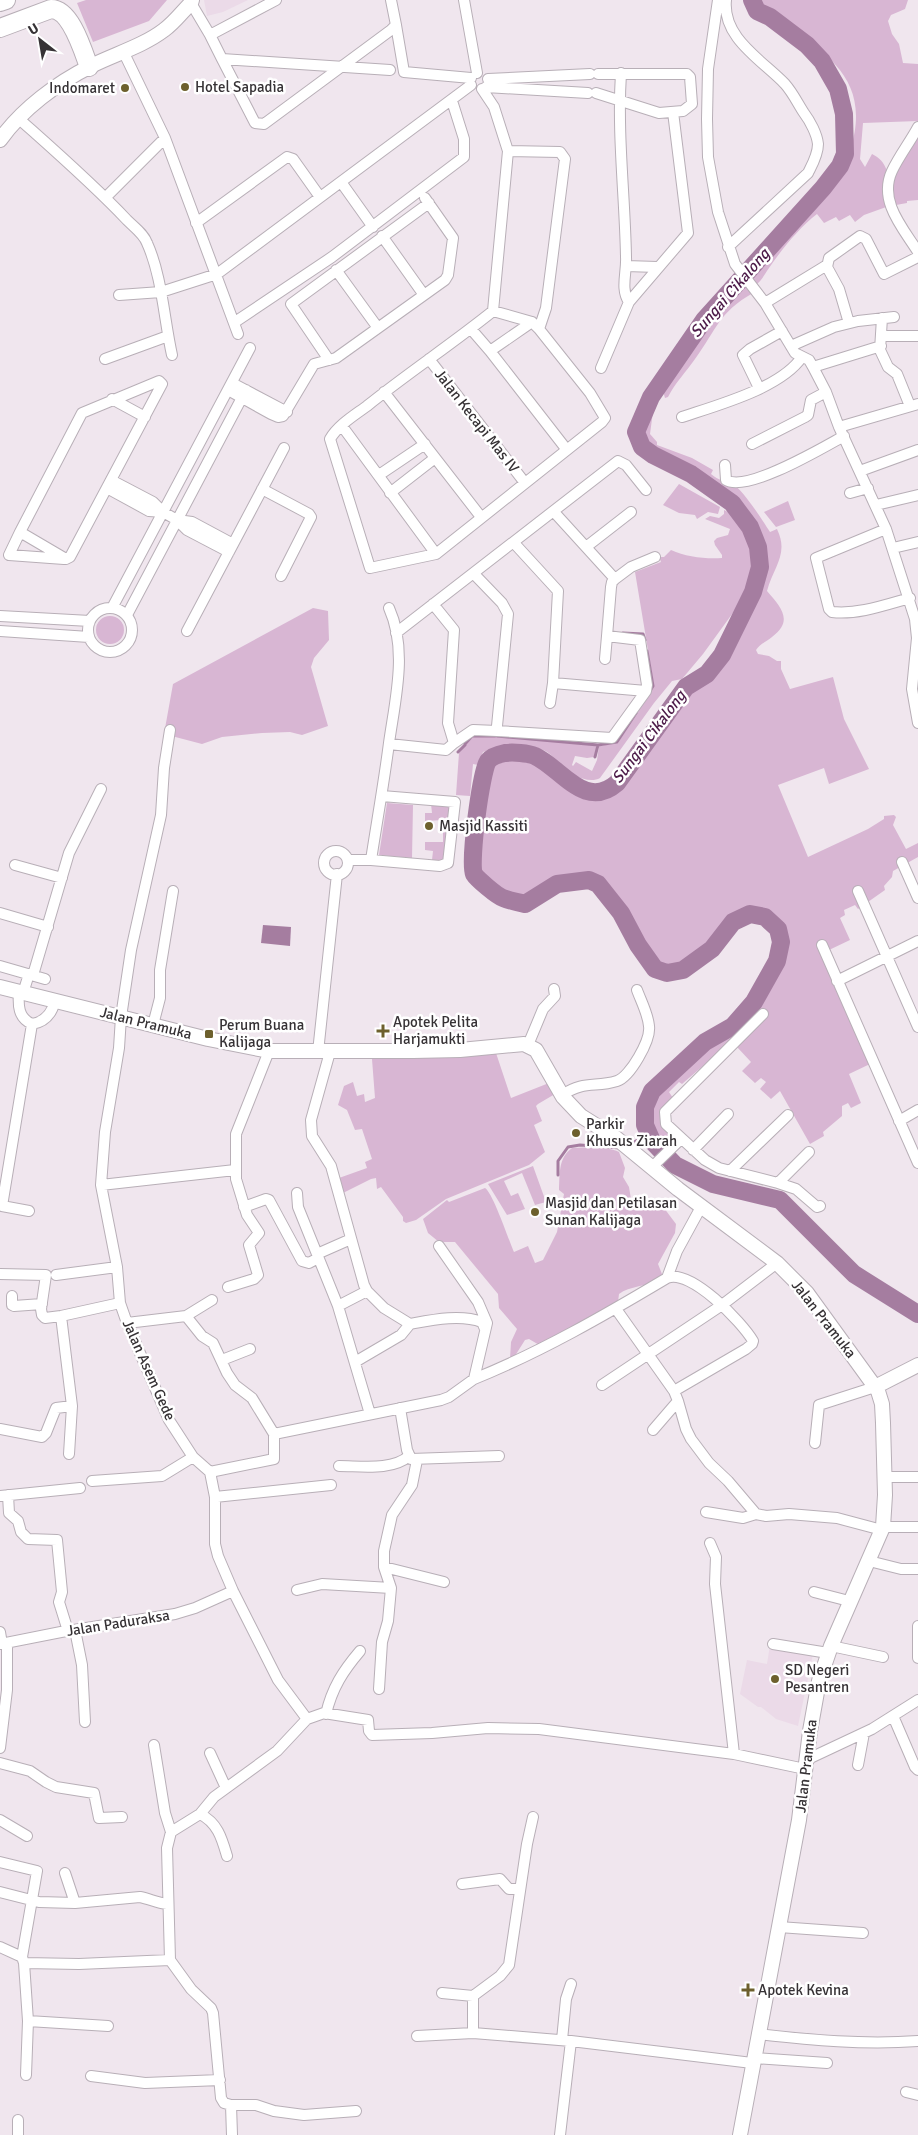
<svg xmlns="http://www.w3.org/2000/svg" width="918" height="2135" viewBox="0 0 918 2135" font-family="Signika,sans-serif">
	<rect width="100%" height="100%" fill="#f0e6ee"/>
	<path fill="#ebdae8" d="M204 0H248L223 12 207 16Z
		M770 1645 813 1654 798 1726 776 1719 761 1707H758L740 1694 747 1660 767 1664Z"/>
	<path fill="#d8b6d3" d="M86 0H167L149 21 93 42 77 3Z
		M756 0H908L905 9 891 15 888 21 892 34 899 44 903 63 918 64V121L863 123 860 159 865 167 872 154C893 164 889 187 889 206L864 215 855 222 850 215 839 221 836 217 824 223 817 214C799 228 782 249 769 268 764 275 762 281 754 286L747 278 793 230C798 218 818 197 828 186 833 180 841 176 844 169 847 164 848 157 850 151 871 84 834 60 787 23 777 15 763 11 756 0Z
		M918 129V200L907 201V203L896 205 893 208 894 171Z
		M744 279 753 293C718 313 717 329 695 359 686 372 675 383 668 397L665 398 663 391 708 323Z
		M654 404 650 434 657 442V445L692 458 713 470 711 474C719 481 724 480 733 484 743 490 763 521 770 532L777 529C789 554 774 566 767 591 781 607 794 621 772 637 766 642 760 644 756 650L758 654 769 656 777 661H781V669L790 689 833 677 844 719 869 769 829 784 824 768 778 785 808 857 868 829 884 819V816L894 815 896 817 893 825 906 849 918 843V857L893 871 892 877 884 886 885 890 858 909 855 905 844 910 845 915 840 918 850 940 829 950 870 1064 849 1074 861 1103 851 1108 848 1103 842 1106V1116L823 1132 824 1136 810 1144 780 1091 771 1099 760 1089 766 1082 761 1078 755 1083 742 1071 751 1062 737 1047 711 1059 682 1084 679 1082 669 1092 673 1098 667 1103 669 1141 663 1146 650 1123 651 1108 656 1095 709 1047 737 1030 759 1005 783 963 787 942 783 926 768 912 750 908 729 917 708 945 680 965 668 967 659 964 643 942 626 909 602 880 590 874 555 879 524 897C518 896 511 895 505 893 498 889 486 879 481 873 472 862 489 782 492 765 502 756 522 757 533 762 544 767 551 778 561 784 573 792 587 796 601 799L621 788 690 691 711 679 727 658 758 594 766 567 764 546 755 524 736 498 693 468 656 450 647 443 642 432Z
		M679 484 720 507 718 514 708 512 697 519 695 515 679 513 663 505Z
		M788 501 795 520 776 527 764 512Z
		M724 510 734 515 744 525 748 535 754 551 751 581 743 599 703 654 682 679 672 681 654 703 600 778C588 785 568 773 558 764 555 760 552 755 547 752 529 742 501 745 483 752L478 765 473 764 470 796 456 795 459 753 473 736 543 739 597 745 594 757 587 758 575 756 572 765 573 766 576 762 592 771 597 760 599 746 618 743 654 686 635 572 661 562 659 557H664L671 550C686 557 705 559 722 558V555L715 545 714 541 717 538 728 535 730 529 705 519 710 516 719 518 724 514Z
		M313 608 328 611 329 640 314 658 311 667 328 726 302 735 290 732 262 733 222 737 202 744 164 734 173 684Z
		M96 630a14 14 0 1 1 28 0a14 14 0 1 1-28 0Z
		M387 803 413 805 412 858 379 855Z
		M431 804 450 806 448 831H443V820L425 821V813H432Z
		M443 832 446 833 445 843 447 833 445 859 442 861 432 860 433 851 425 850V842H443Z
		M493 1052 496 1053 511 1098 549 1083 555 1094 538 1104 536 1106 542 1121 534 1125 545 1152 529 1165 446 1199 416 1220 406 1223 403 1221V1217L381 1187 377 1189 376 1178 371 1179 343 1193 339 1178 367 1168 365 1162 372 1159 362 1129 355 1130 347 1110 338 1105 344 1086 353 1082 357 1096 364 1094 365 1102 375 1098 372 1059Z
		M572 1148C584 1147 610 1147 619 1152L625 1168 623 1177 629 1187 631 1199 664 1208 676 1224 675 1233 658 1264 662 1274 660 1280C648 1286 629 1286 619 1294L618 1302 541 1346 529 1339 525 1340 513 1359H510L511 1342 517 1329 499 1308 498 1294 455 1242H439L428 1233 423 1219 447 1200 449 1202 485 1188C493 1193 509 1241 514 1252L528 1246 535 1263 543 1260 557 1232 564 1194 559 1190C560 1174 558 1158 572 1148Z
		M533 1166 546 1202 535 1205 522 1173 504 1181 511 1196 518 1193 525 1209 507 1215 488 1184Z"/>
	<path fill="#a57da0" d="M263 925 291 927 290 946 261 943Z"/>
	<g fill="none" stroke-linecap="round" stroke-linejoin="round">
		<path stroke="#a57da0" stroke-width="3" d="M623 633 643 634 645 640
			M647 651 653 686 650 691
			M497 736 598 745
			M465 744 472 736H495
			M458 752 465 745
			M595 757 598 745 617 742 636 713
			M631 1144 649 1133
			M558 1175V1161L568 1147 580 1145 621 1148"/>
		<path stroke="#a57da0" stroke-width="18" d="M752 0 757 11 770 17 807 45 822 61 838 89 844 114 845 154 840 166 823 188 704 320 651 397 636 432 642 447 653 455 691 474 732 503 750 527 758 547 760 567 753 592 722 655 707 674 686 687 617 783C585 811 561 768 535 756 528 753 513 752 505 753 500 754 492 756 488 761 481 772 469 862 474 874 477 879 497 896 503 898 510 901 518 902 525 904L557 884 589 880 598 884 621 913 638 945 655 969 667 973 683 970 712 949 733 922 750 914 765 917 778 929 781 942 777 961 754 1002 733 1026 705 1042 652 1091 645 1107V1125L652 1141 675 1165 713 1184 780 1200 854 1274 918 1314"/>
		<g stroke="#b8afb7" stroke-width="12">
			<path id="minor" d="M464 0 477 73
				M718 0 708 69 707 119 708 157 718 212 735 264 765 303 795 353 809 360 813 367 826 392 839 427 886 529 915 619 917 638 912 689 918 723
				M726 0C722 38 762 60 785 84 793 93 798 104 804 113 810 121 817 134 818 144 818 155 812 165 808 173L728 247
				M191 3 210 35 276 0
				M396 25 404 72 471 78
				M210 35 222 59 390 70
				M123 51 165 138 238 334
				M222 59 255 123 264 124 391 30 396 25 391 0
				M621 73C617 134 625 197 626 257 627 272 620 289 629 302
				M488 79 590 74
				M486 87 588 93
				M482 89 494 107 508 151 493 311
				M596 93 659 113 683 111 692 104 690 77 687 74H598
				M18 118C55 151 93 184 127 220 134 227 144 234 147 243 162 276 164 319 172 355
				M918 127C910 142 899 156 892 171 878 201 903 228 918 252
				M508 151 560 152 565 159 546 308 539 329
				M341 182 373 227
				M106 197 165 138
				M196 223 287 157 293 159 320 197
				M382 236 424 295
				M626 266 657 267
				M336 270 378 328
				M119 295 161 292 217 274 471 85
				M765 303 827 265
				M493 311 532 322 539 329 590 393 605 418 602 422 436 554 370 568 330 439C338 425 355 415 367 406 408 373 452 344 493 311Z
				M882 318 880 350 888 367 897 374 910 406
				M235 322 332 257 464 157V139L453 104
				M849 323 839 289 827 267 829 258 860 236 866 239 884 274 918 257
				M471 329 490 351 567 450
				M882 336H918
				M791 346 834 327 858 321 894 317
				M490 351 532 322
				M105 359 168 336
				M429 359 525 483
				M329 360 291 304 429 203
				M813 367 881 346
				M601 368 629 302 688 233 673 112
				M159 381 162 384 70 557 66 559 20 532 82 413Z
				M232 383 287 412
				M759 388 743 355 750 349 782 331
				M228 390 271 414 278 417 283 416 314 364 336 358 445 280 448 275 453 238 425 198
				M384 392 481 517
				M112 399 145 417
				M682 417C718 405 781 388 802 357
				M342 426 436 554
				M839 427 918 404
				M752 444 805 417 808 415 811 400 826 392
				M725 465 726 480C747 493 822 448 844 436
				M860 471 918 450
				M379 475 425 444
				M111 480 153 502 163 512
				M107 488 149 511 163 512 177 520 192 522 233 544
				M262 489 309 514 311 517 281 576
				M390 493 435 458
				M850 493 868 488
				M876 505 918 495
				M177 520 187 530 229 552
				M886 529 816 558 829 609 832 612C857 615 885 605 910 598
				M20 532 9 555 64 559
				M514 543 558 591 553 683 646 691
				M586 547 631 512
				M893 548 918 542
				M615 579 631 567 655 557
				M88 630a22 22 0 1 1 44 0a22 22 0 1 1-44 0Z
				M112 608 250 348
				M127 615 246 390
				M0 616 90 621
				M0 631 89 637
				M187 631 284 448
				M396 633 618 461 626 465 646 490
				M605 659 607 636
				M550 703 553 683
				M170 730 164 768 161 815 131 950 121 1017 119 1048 105 1132 101 1185 117 1267 120 1303 127 1323 169 1420 193 1457 210 1472 215 1497V1544L218 1556 233 1591 278 1680 307 1719
				M497 731 612 738 646 691 647 685 640 640 607 636 611 587 612 582 615 579 554 512
				M454 743 473 730 497 731V726L508 614 502 603 474 574
				M389 744 446 750 454 743 448 723 454 630 433 604
				M324 863a12 12 0 1 1 24 0a12 12 0 1 1-24 0Z
				M348 860H371C377 821 384 782 389 743 395 700 408 650 389 608
				M371 860 440 866 448 863 455 802 382 796
				M902 862 918 898
				M15 865 62 878
				M858 891 918 1027
				M0 913 48 927
				M822 945 918 1163
				M0 966 45 979
				M33 975 69 853 101 789
				M837 981 918 941
				M19 992C18 1005 18 1018 32 1024 45 1022 52 1013 55 1001
				M23 993 29 974
				M763 1014 665 1112 666 1124 705 1160 719 1168 778 1183 796 1189 817 1207 820 1206
				M153 1025 160 998V970L173 891
				M528 1045 543 1009 555 996 554 989
				M318 1052 337 874
				M330 1052 311 1120 312 1136 331 1166 364 1285 367 1291 384 1308 410 1324C432 1320 460 1314 482 1322L485 1329
				M562 1095C585 1080 595 1088 617 1081 630 1077 651 1040 649 1026 648 1014 641 1001 637 990
				M899 1121 918 1110
				M693 1150 728 1114
				M651 1168 681 1139
				M730 1171 788 1115
				M778 1183 809 1152
				M101 1185 235 1170
				M297 1193 298 1207 338 1306 370 1414
				M0 1205 2 1206 32 1024
				M2 1206 29 1211
				M244 1207 266 1199 269 1200 302 1261 309 1263 318 1258
				M317 1254 351 1239
				M0 1274 46 1275 41 1309 42 1315 45 1318 61 1316 120 1303
				M56 1275 117 1267
				M667 1278 677 1251 701 1207
				M228 1287 254 1279 258 1275 249 1245 259 1233 247 1215 236 1179V1134L269 1051
				M12 1296V1305L14 1306 42 1304
				M338 1306 367 1291
				M616 1309 674 1391 678 1401 653 1430
				M61 1316 72 1406 69 1454
				M186 1316 212 1300
				M127 1323 186 1316 202 1336 213 1343 227 1373 235 1385 252 1398 274 1434V1459L210 1472
				M222 1360 250 1349
				M355 1362 401 1335 410 1324
				M474 1379C541 1352 605 1315 667 1278 690 1268 742 1322 753 1341L752 1344 746 1349 674 1391
				M602 1385 722 1305 777 1263
				M678 1401 686 1429 691 1439 709 1463 728 1481 756 1514 766 1516 789 1514 837 1518 882 1530
				M400 1408 407 1450 411 1459 499 1456
				M0 1429 42 1437 46 1433 56 1408 72 1406
				M274 1434 441 1400 449 1397 474 1379 487 1323 478 1302 439 1246
				M815 1443 819 1405 875 1387
				M339 1466C361 1466 392 1471 409 1456
				M885 1477H918
				M92 1481 162 1476 193 1457
				M8 1495 9 1513 18 1521 21 1532 28 1539 57 1540 62 1592 59 1602 68 1631
				M0 1496 80 1488
				M215 1497 331 1485
				M706 1512 743 1518 756 1514
				M883 1527H918
				M710 1543 716 1557 715 1584 734 1754
				M869 1561 901 1569H918
				M384 1567 444 1582
				M297 1590 322 1584 391 1588
				M814 1592 849 1601
				M918 1626V1658
				M75 1630 82 1665 85 1722
				M0 1632 2 1644
				M0 1644 61 1632 175 1614 195 1608 233 1591
				M773 1644 828 1653
				M831 1646 883 1657
				M379 1689 382 1642 388 1621 391 1588 384 1567V1551L392 1515 412 1485 417 1460
				M326 1714C332 1688 343 1671 360 1651
				M893 1716 915 1767 918 1770
				M154 1745 165 1813 171 1832
				M0 1748 7 1690V1643
				M210 1753 226 1788
				M806 1760 872 1729 918 1700
				M0 1763 30 1771 46 1782 56 1787 94 1793 99 1818 122 1817
				M858 1765 864 1733
				M200 1814C218 1823 222 1839 227 1856
				M0 1820 27 1836
				M0 1862 37 1871 22 1957
				M65 1873 75 1903 140 1897C150 1899 157 1903 167 1904
				M462 1884 500 1879 509 1889H520
				M0 1892 39 1902 75 1903
				M779 1927 863 1933
				M0 1947 22 1957 24 1963 79 1964 170 1960 167 1848 171 1832 200 1814 214 1797 277 1751 307 1719 324 1713 368 1720 369 1731 372 1735 432 1733 488 1728 539 1729 734 1754 805 1769
				M170 1960 191 1989 211 2008 213 2013 221 2098 224 2103 231 2105H256L274 2111 304 2115 356 2111
				M24 1963 28 2021 26 2075
				M442 1993 473 1996
				M28 2021 108 2026
				M473 2033V1996L500 1976 509 1965 527 1844 533 1817
				M758 2034C811 2040 864 2045 918 2041
				M417 2036 473 2033 571 2041
				M562 2040 566 1999 571 1984
				M753 2058 827 2063
				M91 2076 145 2083 220 2080
				M906 2092 918 2095
				M231 2105 232 2135
				M18 2135V2120
				M560 2135 571 2041 752 2063"/>
		</g>
		<g stroke="#b8afb7" stroke-width="16">
			<path id="tertiary" d="M0 140C22 109 57 83 91 66 115 54 143 46 164 30 174 23 182 12 191 3L192 0
				M0 987 208 1039 269 1051H413L460 1050 524 1044 536 1050 563 1097 581 1116 616 1138 678 1189 777 1263 807 1293 878 1391 882 1404 883 1423 885 1495 883 1527 831 1646 819 1681 810 1731 799 1820 740 2135
				M875 1387 918 1365"/>
		</g>
		<g stroke="#b8afb7" stroke-width="20">
			<path id="trunk" d="M0 2 6 0
				M0 28 51 9C71 9 83 51 89 67"/>
		</g>
		<use href="#minor" stroke="#fff" stroke-width="10"/>
		<use href="#tertiary" stroke="#fff" stroke-width="14"/>
		<use href="#trunk" stroke="#fff" stroke-width="18"/>
	</g>
	<g fill="#6d602d" stroke="#fff" stroke-width="2">
		<circle cx="185" cy="87" r="5"/>
		<circle cx="125" cy="88" r="5"/>
		<circle cx="429" cy="826" r="5"/>
		<path d="M380.5 1023.5h5v5h5v5h-5v5h-5v-5h-5v-5h5z"/>
		<rect x="204" y="1029" width="10" height="10" rx="2.5"/>
		<circle cx="576" cy="1133" r="5"/>
		<circle cx="535" cy="1212" r="5"/>
		<circle cx="775" cy="1679" r="5"/>
		<path d="M745.5 1982.5h5v5h5v5h-5v5h-5v-5h-5v-5h5z"/>
	</g>
	<g text-anchor="middle" dominant-baseline="central" stroke-width="5" stroke-linejoin="round" paint-order="stroke">
		<g font-size="15" fill="#363235" stroke="#fff" text-anchor="start">
			<text x="195" y="87">Hotel Sapadia</text>
			<text x="115" y="88" text-anchor="end">Indomaret</text>
			<text x="439" y="826">Masjid Kassiti</text>
			<text x="393" y="1022">Apotek Pelita<tspan x="393" dy="17">Harjamukti</tspan></text>
			<text x="219" y="1025">Perum Buana<tspan x="219" dy="17">Kalijaga</tspan></text>
			<text x="586" y="1124">Parkir<tspan x="586" dy="17">Khusus Ziarah</tspan></text>
			<text x="545" y="1203">Masjid dan Petilasan<tspan x="545" dy="17">Sunan Kalijaga</tspan></text>
			<text x="785" y="1670">SD Negeri<tspan x="785" dy="17">Pesantren</tspan></text>
			<text x="758" y="1990">Apotek Kevina</text>
		</g>
		<g font-size="15" fill="#363235" stroke="#fff">
			<text transform="translate(477 421) rotate(52)">Jalan Kecapi Mas IV</text>
			<text transform="translate(146 1023) rotate(14)">Jalan Pramuka</text>
			<text transform="translate(824 1319) rotate(52)">Jalan Pramuka</text>
			<text transform="translate(149 1370) rotate(66)">Jalan Asem Gede</text>
			<text transform="translate(118 1623) rotate(-9)">Jalan Paduraksa</text>
			<text transform="translate(806 1766) rotate(-83)">Jalan Pramuka</text>
		</g>
		<g font-size="16" font-style="italic" fill="#4c1a48" stroke="#fff">
			<text transform="translate(730 293) rotate(-49)">Sungai Cikalong</text>
			<text transform="translate(649 737) rotate(-53)">Sungai Cikalong</text>
		</g>
	</g>
	<g transform="translate(40 40) rotate(329)" stroke="#ffffff" stroke-width="4" paint-order="stroke">
	<path d="M0-4L9 19L0 12L-9 19Z" fill="#363235"/>
	<text y="-8" font-size="14" font-weight="bold" text-anchor="middle" fill="#363235">U</text>
	</g>
</svg>
